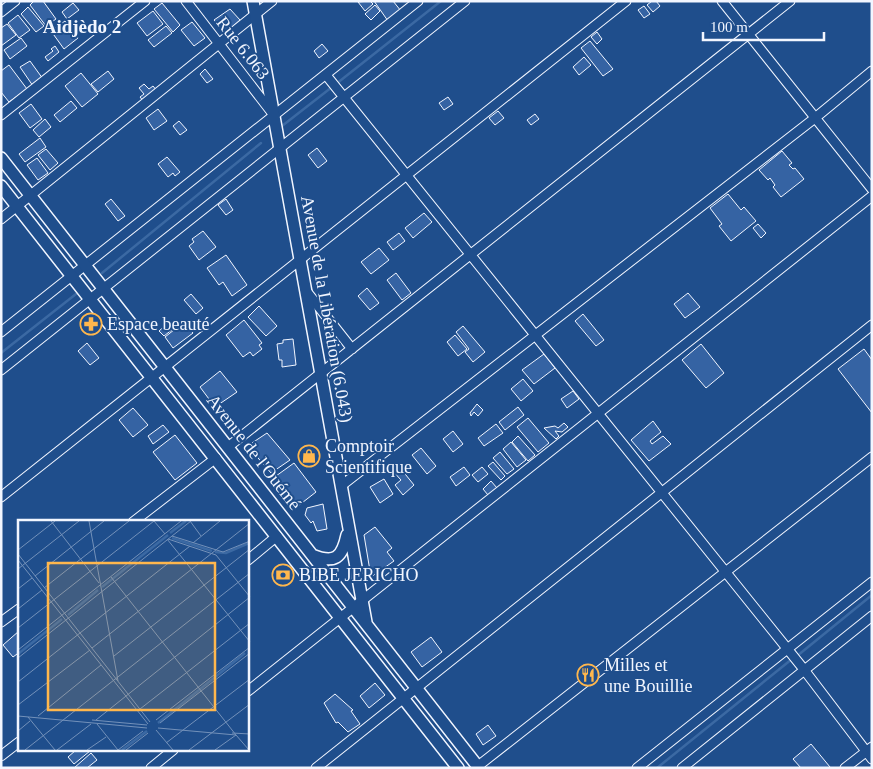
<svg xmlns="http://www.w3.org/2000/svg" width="873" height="769" viewBox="0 0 873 769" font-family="Georgia,serif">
	<rect width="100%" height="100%" fill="#1f4e8c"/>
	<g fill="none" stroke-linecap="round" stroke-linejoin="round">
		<path stroke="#3b69a3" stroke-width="2.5" d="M336 84 441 1
			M282 126 332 87
			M102 273 261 143
			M1 353 76 294
			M797 656 872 595
			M657 768 792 659"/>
	</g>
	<path fill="#3563a3" stroke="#f2f6ff" d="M34 1H43L56 19 46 26 30 5Z
		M370 1 373 4 365 11 358 2Z
		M374 1H393L401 11 388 21Z
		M652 1H656L660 6 653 12 647 5Z
		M73 3 79 10 67 19 62 12Z
		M162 3 180 25 173 32 154 9Z
		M375 5 380 11 371 20 365 14Z
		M644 6 650 14 644 18 638 10Z
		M28 7 44 26 36 32 21 14Z
		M230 9 240 20 226 33 214 20Z
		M153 11 163 24 147 36 137 23Z
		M18 15 30 30 19 38 8 23Z
		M65 21 78 38 64 49 51 31Z
		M192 22 205 38 194 46 181 30Z
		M7 24 16 35 1 46V28Z
		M166 26 172 33 154 47 148 40Z
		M597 32 602 39 597 44 591 37Z
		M21 38 27 46 10 59 4 50Z
		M590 41 613 69 603 76 581 48Z
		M322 44 328 51 319 58 314 51Z
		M55 46 59 52 48 61 45 57 53 51 51 49Z
		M584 57 591 65 579 75 573 67Z
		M30 61 43 79 33 86 20 67Z
		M9 65 27 89 9 102 1 92V71Z
		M205 69 213 79 207 83 200 74Z
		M108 71 114 79 98 92 91 84Z
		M81 73 98 94 82 107 65 86Z
		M144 84 149 89 153 86 157 91 144 102 140 97 144 94 139 88Z
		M448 97 453 104 444 110 439 103Z
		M71 101 77 108 60 122 54 115Z
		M31 104 42 119 30 128 19 113Z
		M158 109 167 121 154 130 146 118Z
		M498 111 504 118 495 125 489 118Z
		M535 114 539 119 531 125 527 120Z
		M45 119 51 127 39 137 33 130Z
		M179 121 187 130 180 135 173 126Z
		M40 138 46 147 25 162 19 154Z
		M317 148 327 161 318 168 308 155Z
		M46 149 58 163 50 170 38 155Z
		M782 151 792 163 789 165 793 169 795 168 804 179 781 197 773 187 775 185 770 178 768 180 759 170Z
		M167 157 180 172 175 176 173 173 168 177 158 164Z
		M37 158 48 173 38 180 27 165Z
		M728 194 741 210 744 207 756 221 731 241 719 226 722 224 710 208Z
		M111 199 125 216 118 221 105 204Z
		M226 199 233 210 226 215 218 205Z
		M424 213 432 222 413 238 405 228Z
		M758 224 766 233 761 238 753 228Z
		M203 231 216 247 199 260 189 246 194 242 192 239Z
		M399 233 405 241 393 250 387 242Z
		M379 248 389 260 371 274 361 262Z
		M226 255 247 285 232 296 223 282 219 285 207 268Z
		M396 273 411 293 402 300 387 280Z
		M367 288 379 303 370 310 358 296Z
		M688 293 700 307 685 318 674 304Z
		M191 294 203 308 196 314 184 300Z
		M259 306 277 326 266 336 248 317Z
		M583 314 604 340 596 346 575 321Z
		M244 320 262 343 259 345 262 349 253 356 250 352 243 357 226 335Z
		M184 322 193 333 173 348 165 337Z
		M168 323 173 329 164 336 159 331Z
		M463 326 485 352 473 362 465 352 469 349 456 332Z
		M455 335 467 349 458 356 447 342Z
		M293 339 296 365 282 367V360H279L277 344 283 343V340Z
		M87 343 99 358 90 365 78 351Z
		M701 344 724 373 706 388 682 360Z
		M864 349 872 360V413L838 369Z
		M544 354 555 368 534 384 522 370Z
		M220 371 237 392 215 407 200 387Z
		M523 379 533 391 521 401 511 389Z
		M573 391 579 399 567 408 561 399Z
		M477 404 483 410 478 416 474 412 471 416 470 413Z
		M518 407 524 415 505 430 499 422Z
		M133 408 148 425 133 437 119 420Z
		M528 418 549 443 538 452 517 427Z
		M653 421 661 432 650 441 652 444 663 436 671 444 649 461 631 440Z
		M564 423 568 427 562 432 555 431 559 436 556 439 544 428 555 426 558 428Z
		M496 424 503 433 484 446 478 438Z
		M163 425 169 432 153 444 148 436Z
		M453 431 463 444 453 452 443 439Z
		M267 433 290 460 271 473 252 451V443Z
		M175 435 197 463 175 480 153 452Z
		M518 436 535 455 528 461 512 442Z
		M511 442 526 460 517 467 503 449Z
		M421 448 436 466 427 474 412 455Z
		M500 452 514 469 507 474 493 458Z
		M493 462 505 476 501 480 488 466Z
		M294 463 316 492 298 506 276 476Z
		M397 464 414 485 403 495 395 485 401 480 391 469Z
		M464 467 470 475 456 486 450 477Z
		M482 467 488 474 478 482 472 475Z
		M384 479 393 494 380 503 370 487Z
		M491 481 497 488 488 495 483 489Z
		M323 504 327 529 317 531 313 521 311 523 305 515 307 508Z
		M375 527 392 548 387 552 394 561 371 577 364 535Z
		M19 631V656L17 654 13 657 3 645Z
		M431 637 442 652 422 667 411 652Z
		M375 683 385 695 369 708 360 696Z
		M335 694 353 710 351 711 360 724 348 732 338 722 336 723 324 703Z
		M488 725 496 736 483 745 476 734Z
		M811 744 830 767 829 768H801L793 759Z
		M76 750 90 751 74 764 68 757Z
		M91 753 97 760 87 768H74Z"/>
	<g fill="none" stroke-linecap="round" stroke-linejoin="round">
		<g stroke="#f2f6ff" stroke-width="11">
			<path id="minor" d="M186 1 273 114
				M722 1 872 189
				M1 12 15 1
				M326 75 802 667 872 759
				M1 115 145 1
				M1 219 272 1
				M307 292 352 349
				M1 332 418 1
				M1 370 465 1
				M228 447 790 1
				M341 486 815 118 872 71
				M1 497 626 1
				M133 522 216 458
				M248 560 277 536
				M1 622 19 609
				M248 691 872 196
				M1 756 19 742
				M478 766 872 457
				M151 768 173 750
				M316 768 872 325
				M637 768 872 582
				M682 768 872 616
				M845 768 872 747"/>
		</g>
		<g stroke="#f2f6ff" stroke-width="14">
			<path id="major" d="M253 1 366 622
				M1 158 479 768
				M1 186 458 768
				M312 555C335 564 342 558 347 535"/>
		</g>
		<use href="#minor" stroke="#1f4e8c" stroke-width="9"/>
		<use href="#major" stroke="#1f4e8c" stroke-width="11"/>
	</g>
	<defs>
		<g id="pharmacy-ring" transform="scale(1.125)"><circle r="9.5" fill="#1f4e8c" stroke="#ffb74d" stroke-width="1.5"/><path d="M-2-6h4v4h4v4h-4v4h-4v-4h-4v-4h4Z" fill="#ffb74d"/></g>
		<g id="shop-ring" transform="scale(1.125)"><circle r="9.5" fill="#1f4e8c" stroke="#ffb74d" stroke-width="1.5"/><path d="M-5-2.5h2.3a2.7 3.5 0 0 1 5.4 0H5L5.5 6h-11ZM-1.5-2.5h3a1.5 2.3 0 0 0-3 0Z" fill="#ffb74d"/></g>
		<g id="bank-ring" transform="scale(1.125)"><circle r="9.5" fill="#1f4e8c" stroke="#ffb74d" stroke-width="1.5"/><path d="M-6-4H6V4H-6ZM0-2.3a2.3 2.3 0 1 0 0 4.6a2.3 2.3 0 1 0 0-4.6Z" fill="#ffb74d"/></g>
		<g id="restaurant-ring" transform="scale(1.125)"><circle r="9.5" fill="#1f4e8c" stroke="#ffb74d" stroke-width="1.5"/><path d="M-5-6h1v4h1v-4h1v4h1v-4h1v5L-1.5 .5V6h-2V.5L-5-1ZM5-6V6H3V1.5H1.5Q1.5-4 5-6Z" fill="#ffb74d"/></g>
	</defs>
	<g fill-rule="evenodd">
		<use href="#pharmacy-ring" x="91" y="324"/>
		<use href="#shop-ring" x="309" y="456"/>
		<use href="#bank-ring" x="283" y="575"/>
		<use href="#restaurant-ring" x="588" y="675"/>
	</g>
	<g text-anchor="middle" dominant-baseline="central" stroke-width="4" stroke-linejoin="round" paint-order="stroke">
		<g font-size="18" fill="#f2f6ff" stroke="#1f4e8c">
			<text transform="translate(243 48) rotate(52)">Rue 6.063</text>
			<text transform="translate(327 309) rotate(80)">Avenue de la Libération (6.043)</text>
			<text transform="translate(254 452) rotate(52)">Avenue de l'Ouémé</text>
		</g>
		<g font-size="18" fill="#f2f6ff" stroke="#1f4e8c" text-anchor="start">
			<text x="107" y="324">Espace beauté</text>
			<text x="325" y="446">Comptoir<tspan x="325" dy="21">Scientifique</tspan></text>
			<text x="299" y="575">BIBE JERICHO</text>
			<text x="604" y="665">Milles et<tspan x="604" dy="21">une Bouillie</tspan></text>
		</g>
		<g font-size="19" font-weight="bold" fill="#f2f6ff" stroke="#1f4e8c">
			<text x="82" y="26">Aidjèdo 2</text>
		</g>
	</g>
	<g transform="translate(18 520)">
		<rect width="231" height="231" fill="#1f4e8c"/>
		<path fill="none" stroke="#3b69a3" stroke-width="2.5" d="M152 13 168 1M154 18 194 31M197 32 208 33 231 23M84 67 150 15M50 95 80 70M0 134 44 99M140 203 227 133M104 230 129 211"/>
		<path fill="none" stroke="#7391ba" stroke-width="1" d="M33 1 81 63M71 1 100 161M136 1 147 14M172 1 183 16M154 16 205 32 232 21M149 19 232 122M150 19 198 35 232 77M175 23 202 1M0 30 37 1M0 34 132 202M0 40 130 204M0 49 61 1M17 56 86 1M93 57 218 215 197 230M26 68 111 1M0 69 14 58M0 89 24 70M0 108 136 1M74 128 232 3M0 130 163 1M96 136 232 29M0 138 173 1M0 162 172 26M0 185 72 130M122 189 232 103M0 196 129 208M20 196 83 145M10 197 37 230M74 200 129 205M78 200 232 77M138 200 232 127M142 203 232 133M79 204 100 230M140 208 218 215 231 230M138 210 155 230M0 211 12 201M214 213 232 214M148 223 232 159M7 230 232 53M39 230 73 204M69 230 88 217M100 230 125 211M108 230 130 213M171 230 232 184"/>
		<path fill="#ffb74d" fill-opacity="0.15" stroke="#ffb74d" stroke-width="2.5" d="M30 43H197V190H30Z"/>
		<rect width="231" height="231" fill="none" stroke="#f2f6ff" stroke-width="2.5"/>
	</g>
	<rect width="873" height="769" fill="none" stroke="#f2f6ff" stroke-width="5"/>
	<path d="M703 32v8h121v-8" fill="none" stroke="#f2f6ff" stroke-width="2.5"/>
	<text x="710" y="32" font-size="15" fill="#f2f6ff" stroke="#1f4e8c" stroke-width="4" paint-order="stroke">100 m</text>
</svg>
